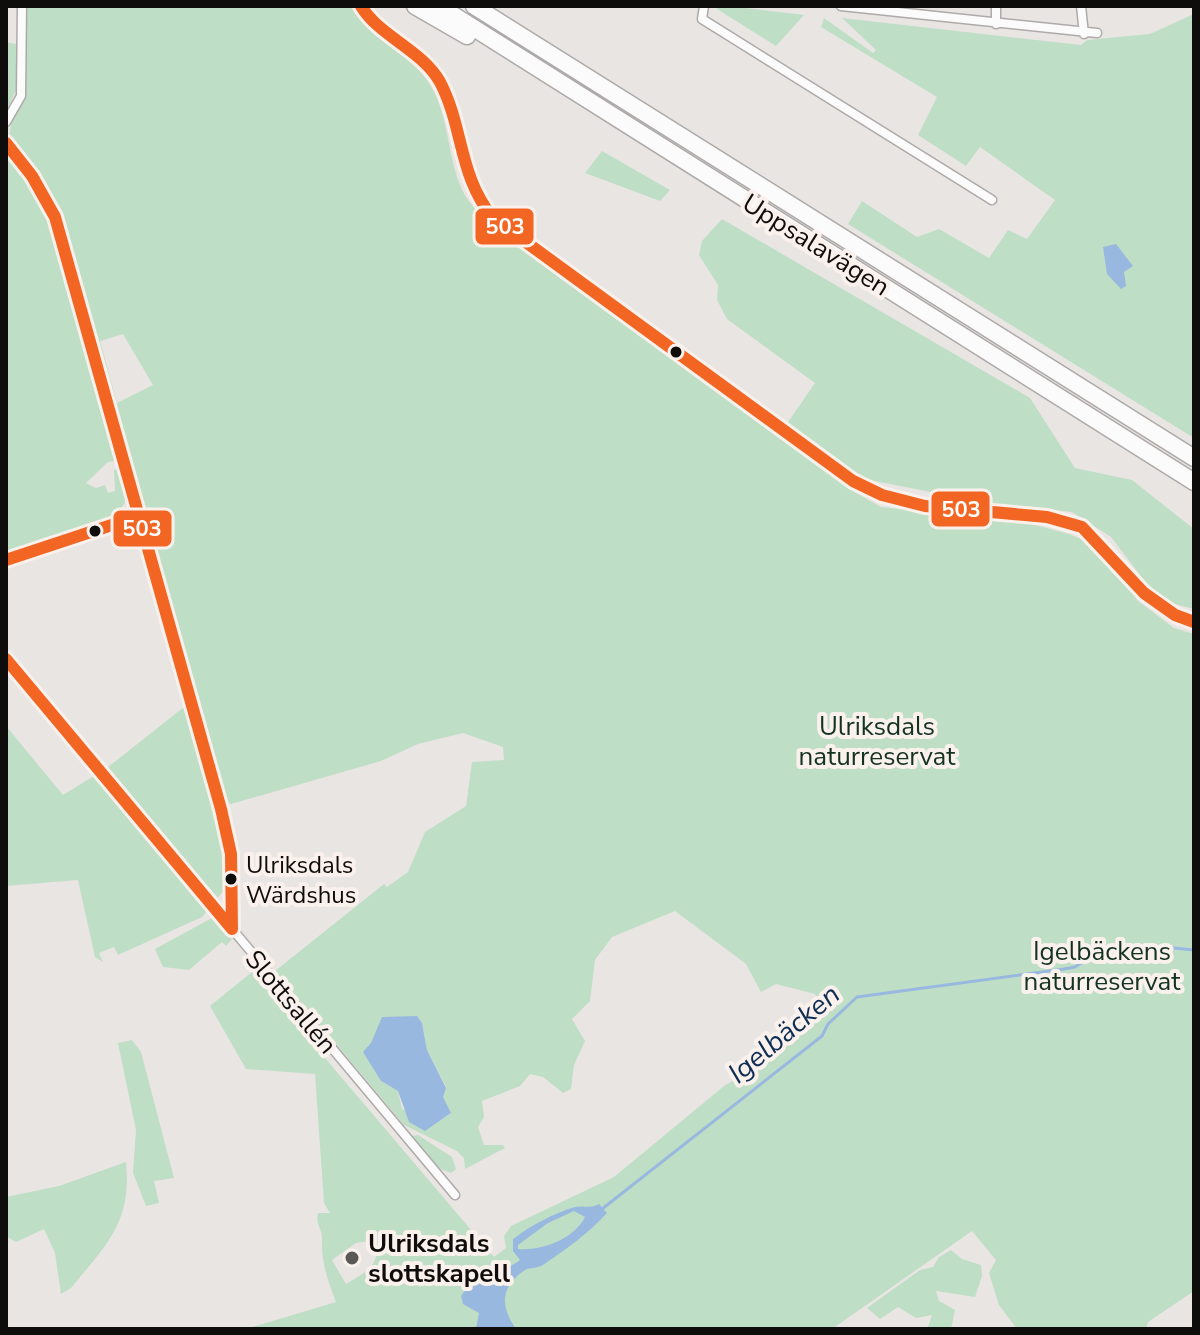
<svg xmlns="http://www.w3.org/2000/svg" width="1200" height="1335" viewBox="0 0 1200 1335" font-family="'Nunito Sans',sans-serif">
	<rect width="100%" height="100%" fill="#e9e5e3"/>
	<path fill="#bfdec6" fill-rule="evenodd" d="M27 6H352C365 37 407 52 427 80 452 115 445 161 466 197 474 209 486 220 496 230L849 489 881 507 1024 522 1069 534 1086 541 1105 557 1138 601 1174 628 1194 634V1291L1148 1322 1146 1329H1017L999 1305 989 1273 996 1260 972 1231 832 1329H246L336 1302C327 1279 321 1261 322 1238 322 1228 315 1225 318 1213H330L324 1203 315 1074 246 1069 210 1006 252 972 494 1257 506 1248 504 1236 511 1226 614 1177 724 1086 754 1069 784 1030 819 1002 815 994 776 984 761 992 746 964 675 911 612 937 595 960 590 1001 572 1019 585 1041 574 1065 571 1089 563 1093 543 1077 530 1074 520 1086 482 1101 484 1117 478 1127 484 1145H503L505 1148 465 1169 464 1158 457 1151 404 1125 275 971 384 884 387 887 408 872 425 832 466 806 472 762 504 760 503 747 463 733 418 744 381 761 231 804 224 801 58 217 47 185 9 138 11 124 24 95ZM123 334 153 385 117 403 100 341ZM422 1023 427 1050 446 1087 442 1097 450 1114 436 1123 402 1109 398 1091 381 1081 371 1043ZM369 1241 376 1245C380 1267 362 1274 346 1284L332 1260 356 1243Z
		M719 6H730L804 15 776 46 717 9Z
		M1194 14V438L848 224 862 201 917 237 939 229 989 258 1008 230 1027 239 1055 200 980 147 966 166 918 135 937 97 821 27 824 18 873 53 876 50 842 18 1081 45 1087 40 1150 34Z
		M6 42 16 44 17 88 6 112Z
		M602 151 670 190 660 201 585 173Z
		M6 154 43 205 116 461 108 462 86 483 96 488 105 485 108 493 115 491 114 470 117 469 127 498C112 534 41 545 6 556Z
		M722 219 1030 398 1075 468 1132 480 1194 529V609L1175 604 1150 588 1111 537 1072 512 991 504 865 479 786 425 815 383 727 319 717 300 718 285 699 255 702 241Z
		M184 707C203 764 227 823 229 884L202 917 118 955 114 947 99 953 103 962 95 957 78 880 6 886V726L63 795 107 768Z
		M212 918 232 939 226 946 222 942 189 970 163 967 155 949Z
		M132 1040 141 1052 174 1178 154 1181 159 1203 146 1206 133 1173 136 1130 118 1043Z
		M418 1135 452 1157 456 1169 451 1173 438 1168 412 1136Z
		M126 1162C132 1222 107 1244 71 1288L61 1294 55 1253 44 1229 16 1242 6 1236V1197L59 1186Z
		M951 1250 962 1259 981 1265 982 1276 975 1297 936 1291 939 1301 955 1310 951 1329H916L928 1327 932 1315 916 1318 898 1307 880 1319 867 1308 920 1270 933 1267 939 1257Z"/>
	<path fill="#99b8e0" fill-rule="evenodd" d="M1116 244 1133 266 1124 272 1126 286 1121 289 1107 274 1103 247Z
		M417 1016 422 1023 427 1050 446 1088 443 1097 451 1113 425 1131 409 1122 398 1091 381 1081 363 1052 371 1043 382 1017Z
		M599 1204 607 1213C589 1233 565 1250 543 1265 536 1269 530 1267 525 1270 500 1287 500 1306 516 1329H476L479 1313 463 1304 461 1296C472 1278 503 1273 520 1260L513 1251V1239C530 1226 554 1213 575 1207 585 1205 590 1209 599 1204ZM574 1211 585 1217C574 1239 542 1251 518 1249V1245L548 1223Z"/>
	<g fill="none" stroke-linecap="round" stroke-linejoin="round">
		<path stroke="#99b8e0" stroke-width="3" d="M602 1209 822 1036 828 1024 857 997 1064 969 1075 967 1110 945 1153 953 1163 947 1194 950"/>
		<g stroke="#adaaa9" stroke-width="11">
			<path id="street" d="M361 6 366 14C391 34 422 53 439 81 465 128 452 176 493 218L853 481 882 495 925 506 1047 517 1082 527 1144 593 1175 615 1194 622
				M704 6 702 19 992 200
				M841 6 1097 33
				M1081 6 1084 34
				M996 24V6
				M6 122 21 96 22 6
				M6 143 32 176 55 217 221 809 231 854 232 929
				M6 560 139 516
				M6 659 455 1195"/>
		</g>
		<g stroke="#adaaa9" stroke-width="19">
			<path id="highway" d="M415 6 467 36
				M439 6 1194 482
				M474 6 1194 458"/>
		</g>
		<use href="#street" stroke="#fcfbfb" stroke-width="8"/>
		<use href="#highway" stroke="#fcfbfb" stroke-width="16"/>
		<g stroke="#faf1ed" stroke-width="18">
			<path id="bus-1" d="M361 6C380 37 421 49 440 82 464 128 458 175 493 218L853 481 882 495 925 506 1047 517 1082 527 1144 593 1175 615 1194 622
				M6 143 32 176 55 217 221 809 231 854 232 929
				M6 560 139 516
				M6 659 232 929"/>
		</g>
		<use href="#bus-1" stroke="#f26522" stroke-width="12"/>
	</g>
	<g fill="#0f0d0b" stroke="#faf1ed" stroke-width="3">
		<circle cx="676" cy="352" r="7"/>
		<circle cx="95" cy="531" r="7"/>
		<circle cx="231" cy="879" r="7"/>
	</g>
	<circle fill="#5b5957" stroke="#faf1ed" stroke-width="3" cx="352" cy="1258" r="8"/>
	<g text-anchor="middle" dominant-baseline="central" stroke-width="8" stroke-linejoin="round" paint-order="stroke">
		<g font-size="24" fill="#0f0d0b" stroke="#faf1ed" text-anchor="start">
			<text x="246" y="865">Ulriksdals<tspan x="246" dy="30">Wärdshus</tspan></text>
		</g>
		<g font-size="26" fill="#0f0d0b" stroke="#faf1ed">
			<text transform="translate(816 245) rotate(32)">Uppsalavägen</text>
			<text transform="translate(291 1002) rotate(50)">Slottsallén</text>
		</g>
		<g font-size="26" fill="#13331f" stroke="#faf1ed">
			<text x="877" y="726">Ulriksdals<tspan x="877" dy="30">naturreservat</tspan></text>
			<text x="1102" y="951">Igelbäckens<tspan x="1102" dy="30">naturreservat</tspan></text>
		</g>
		<g font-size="26" font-weight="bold" fill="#0f0d0b" stroke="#faf1ed" text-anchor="start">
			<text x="368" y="1243">Ulriksdals<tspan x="368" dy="30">slottskapell</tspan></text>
		</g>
		<g font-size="28" font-style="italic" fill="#0e2d53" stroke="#faf1ed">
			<text transform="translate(784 1034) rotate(-40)">Igelbäcken</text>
		</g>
	</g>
	<g stroke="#faf1ed" stroke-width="3">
		<rect x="474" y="207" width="61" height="39" rx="8" fill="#f26522"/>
		<rect x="930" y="490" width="61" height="38" rx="8" fill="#f26522"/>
		<rect x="112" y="509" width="61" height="39" rx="8" fill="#f26522"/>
	</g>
	<g font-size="22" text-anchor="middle" font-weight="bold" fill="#fff">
		<text x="505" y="234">503</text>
		<text x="961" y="517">503</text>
		<text x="142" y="536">503</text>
	</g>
	<rect width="1200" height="1335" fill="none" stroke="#0f0d0b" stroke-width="16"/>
</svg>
